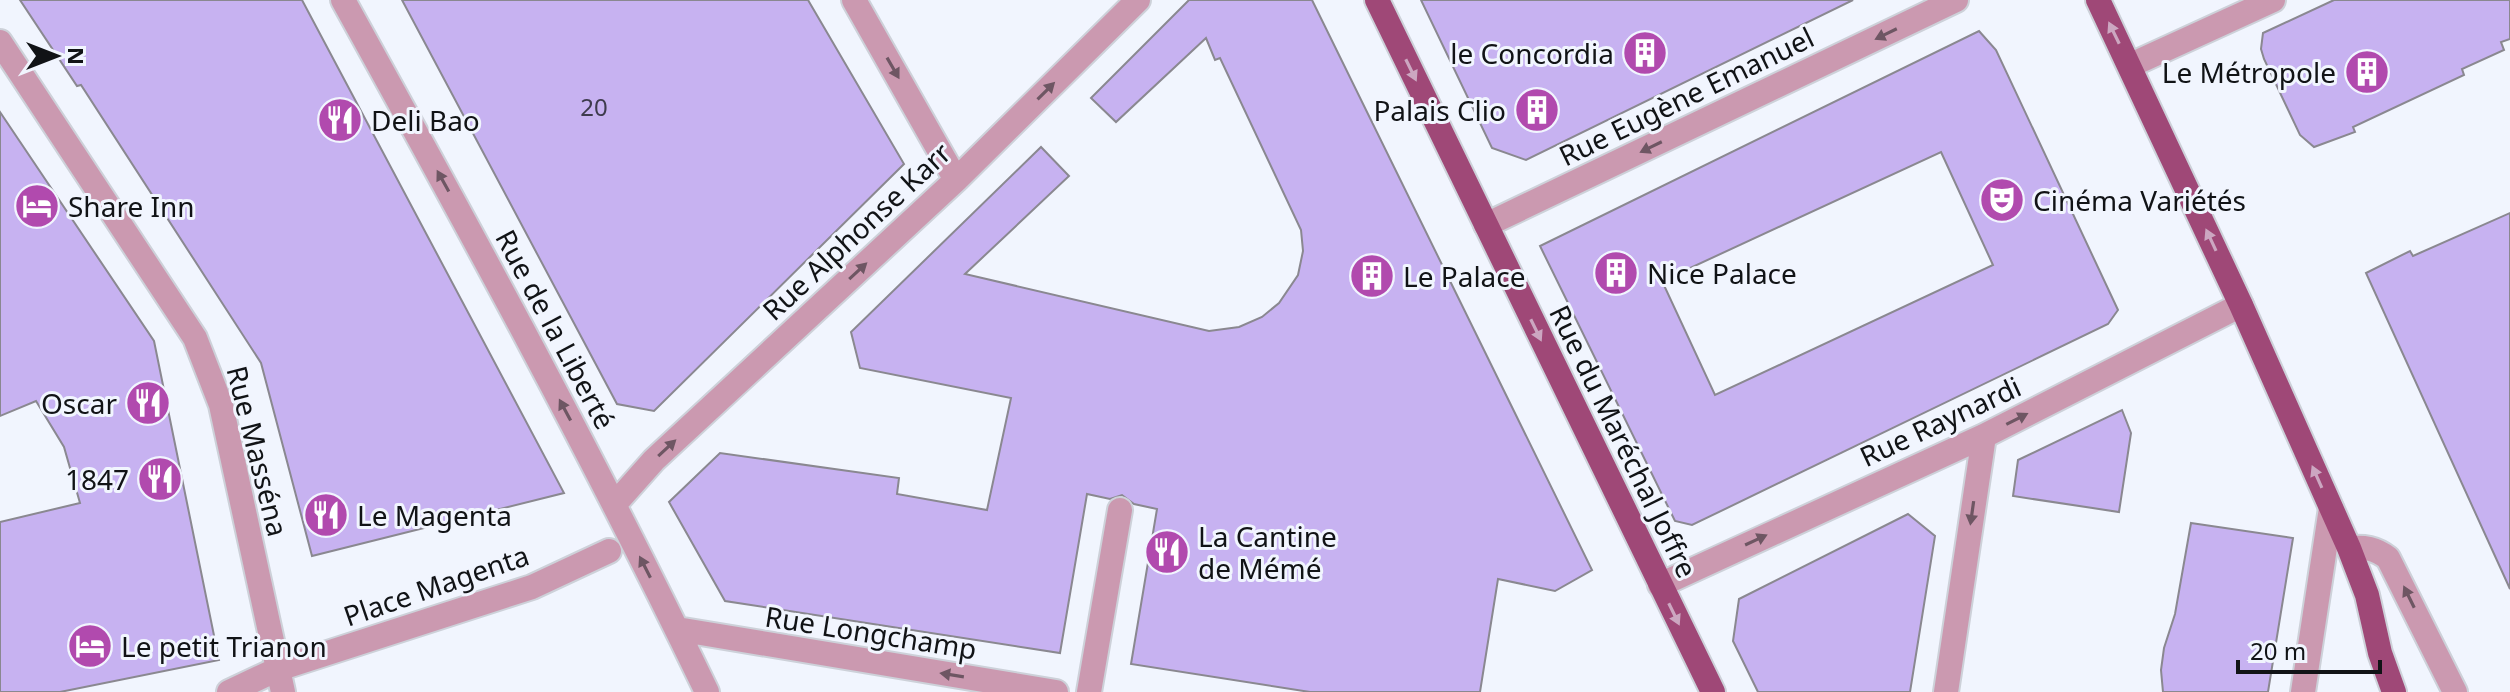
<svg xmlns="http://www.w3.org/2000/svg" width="2510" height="692" viewBox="0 0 2510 692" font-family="'Noto Sans',sans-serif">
	<rect width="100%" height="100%" fill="#f1f5fe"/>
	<path fill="#c7b2f1" stroke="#8a8890" stroke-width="2" fill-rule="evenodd" d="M20 0H302L564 493 312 556 261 363 81 85 77 86Z
		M402 0H808L904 164 654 411 617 404Z
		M1189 0H1312L1592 570 1555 591 1498 579 1480 692H1310L1131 664 1157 509 1134 504 1122 495 1110 499 1087 494 1060 653 725 601 669 502 720 453 899 478 897 494 987 510 1011 398 860 368 851 332 1041 147 1069 176 965 274 1209 331 1239 327 1262 317 1279 303 1298 275 1303 251 1301 230 1220 58 1215 60 1206 38 1116 122 1091 98Z
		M1421 0H1853L1526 160 1492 148Z
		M2334 0H2510V39L2501 42 2504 50 2462 69 2464 75 2353 127 2355 132 2314 147 2300 135 2264 59 2261 49 2263 33Z
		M1979 31 1996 50 2118 310 2108 324 1692 525 1675 521 1540 246ZM1941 152 1993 265 1715 395 1662 281Z
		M0 112 154 341 219 660 60 692H0V522L80 503 64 447 36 401 0 416Z
		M2510 213V589L2366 273 2410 251 2413 256Z
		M2122 410 2131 433 2119 512 2013 496 2018 460Z
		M1908 514 1935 536 1910 692H1758L1733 641 1739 599Z
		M2191 523 2293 538 2268 692H2163L2161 670 2164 648 2175 614Z"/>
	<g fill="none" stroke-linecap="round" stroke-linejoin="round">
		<g stroke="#cdd1d9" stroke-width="28">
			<path id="minor" d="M343 0C469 228 594 457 707 692
				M854 0 956 180
				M0 42 195 338 221 405 283 692
				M2131 65 2273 0
				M1486 225 1956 0
				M614 505 654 460 956 180 1138 0
				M2349 548C2365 547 2375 548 2388 558L2455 692
				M1660 585 1984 436 2241 305
				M677 629 1056 692
				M229 692 278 669 532 587 609 551
				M1089 692 1120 510
				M1946 692 1984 436
				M2303 692 2331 508"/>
		</g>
		<g stroke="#cdd1d9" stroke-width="28">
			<path id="major" d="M1377 0 1713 692
				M2098 0 2241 305 2349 548 2367 595 2380 653 2394 692"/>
		</g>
		<use href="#minor" stroke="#cb99b0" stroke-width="24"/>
		<use href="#major" stroke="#9f4877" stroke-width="24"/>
	</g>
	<defs><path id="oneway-solid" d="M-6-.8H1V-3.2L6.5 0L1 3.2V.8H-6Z" transform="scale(2)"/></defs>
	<g fill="#cca7c1">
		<use href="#oneway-solid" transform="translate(2114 33) rotate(-116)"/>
		<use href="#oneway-solid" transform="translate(1411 70) rotate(64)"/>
		<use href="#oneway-solid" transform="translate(2211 240) rotate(-115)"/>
		<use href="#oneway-solid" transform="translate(1536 330) rotate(64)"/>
		<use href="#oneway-solid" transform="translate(2317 477) rotate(-114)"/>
		<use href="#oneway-solid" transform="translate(1674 614) rotate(64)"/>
	</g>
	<g fill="#6e5663">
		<use href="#oneway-solid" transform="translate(1886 34) rotate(154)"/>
		<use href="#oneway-solid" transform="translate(893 68) rotate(60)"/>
		<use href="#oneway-solid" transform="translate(1046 91) rotate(-45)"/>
		<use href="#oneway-solid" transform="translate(1651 147) rotate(154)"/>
		<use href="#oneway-solid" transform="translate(443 181) rotate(-119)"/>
		<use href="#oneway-solid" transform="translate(858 271) rotate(-43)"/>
		<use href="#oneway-solid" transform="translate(565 410) rotate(-118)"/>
		<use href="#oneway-solid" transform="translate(2017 419) rotate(-27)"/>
		<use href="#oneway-solid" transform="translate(667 448) rotate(-43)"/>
		<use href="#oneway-solid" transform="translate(1972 513) rotate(98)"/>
		<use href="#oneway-solid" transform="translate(1756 540) rotate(-25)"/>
		<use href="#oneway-solid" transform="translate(645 567) rotate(-117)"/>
		<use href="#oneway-solid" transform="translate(2409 597) rotate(-116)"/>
		<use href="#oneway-solid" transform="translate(952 675) rotate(-171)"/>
	</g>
	<defs>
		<g id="building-disc" transform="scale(2.3)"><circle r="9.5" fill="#b14aae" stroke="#f1f5fe"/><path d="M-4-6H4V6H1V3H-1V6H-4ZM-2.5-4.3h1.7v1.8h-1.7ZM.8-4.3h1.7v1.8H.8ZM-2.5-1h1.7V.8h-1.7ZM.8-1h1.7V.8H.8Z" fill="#fff"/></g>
		<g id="restaurant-disc" transform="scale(2.3)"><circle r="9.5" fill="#b14aae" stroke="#f1f5fe"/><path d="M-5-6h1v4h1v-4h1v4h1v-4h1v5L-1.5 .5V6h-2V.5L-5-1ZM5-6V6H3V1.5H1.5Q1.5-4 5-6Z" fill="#fff"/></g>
		<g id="theatre-disc" transform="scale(2.3)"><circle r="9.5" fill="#b14aae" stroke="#f1f5fe"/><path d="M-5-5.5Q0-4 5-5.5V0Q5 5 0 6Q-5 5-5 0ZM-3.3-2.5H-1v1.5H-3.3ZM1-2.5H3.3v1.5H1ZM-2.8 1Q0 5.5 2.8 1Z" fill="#fff"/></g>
		<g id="hotel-disc" transform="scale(2.3)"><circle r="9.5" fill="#b14aae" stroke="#f1f5fe"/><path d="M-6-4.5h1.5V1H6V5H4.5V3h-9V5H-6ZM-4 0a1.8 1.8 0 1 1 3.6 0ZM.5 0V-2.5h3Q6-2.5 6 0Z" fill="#fff"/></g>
	</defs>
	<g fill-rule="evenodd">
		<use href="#building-disc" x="1645" y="53"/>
		<use href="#building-disc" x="2367" y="72"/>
		<use href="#building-disc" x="1537" y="110"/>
		<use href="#restaurant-disc" x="340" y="120"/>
		<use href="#theatre-disc" x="2002" y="200"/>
		<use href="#hotel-disc" x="37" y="206"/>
		<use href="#building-disc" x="1616" y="273"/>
		<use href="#building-disc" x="1372" y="276"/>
		<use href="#restaurant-disc" x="148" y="403"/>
		<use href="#restaurant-disc" x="160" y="479"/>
		<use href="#restaurant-disc" x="326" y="515"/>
		<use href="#restaurant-disc" x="1167" y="552"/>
		<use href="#hotel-disc" x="90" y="646"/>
	</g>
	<g text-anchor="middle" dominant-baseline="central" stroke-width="6" stroke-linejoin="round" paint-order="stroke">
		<g font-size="24" fill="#3e3b4d">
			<text x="594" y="106">20</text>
		</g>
		<g font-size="28" fill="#111316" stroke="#f1f5fe" text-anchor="start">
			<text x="1614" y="53" text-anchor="end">le Concordia</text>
			<text x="2336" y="72" text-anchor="end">Le Métropole</text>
			<text x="1506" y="110" text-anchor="end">Palais Clio</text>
			<text x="371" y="120">Deli Bao</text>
			<text x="2033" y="200">Cinéma Variétés</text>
			<text x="68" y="206">Share Inn</text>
			<text x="1647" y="273">Nice Palace</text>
			<text x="1403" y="276">Le Palace</text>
			<text x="117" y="403" text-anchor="end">Oscar</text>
			<text x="129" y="479" text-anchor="end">1847</text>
			<text x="357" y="515">Le Magenta</text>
			<text x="1198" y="536">La Cantine<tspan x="1198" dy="32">de Mémé</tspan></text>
			<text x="121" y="646">Le petit Trianon</text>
		</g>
		<g font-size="28" fill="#111316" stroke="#f1f5fe">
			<text transform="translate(1686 96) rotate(-26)">Rue Eugène Emanuel</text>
			<text transform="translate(856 231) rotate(-43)">Rue Alphonse Karr</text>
			<text transform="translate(556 329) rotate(62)">Rue de la Liberté</text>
			<text transform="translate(1940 421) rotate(-25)">Rue Raynardi</text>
			<text transform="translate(1624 441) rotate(64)">Rue du Maréchal Joffre</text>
			<text transform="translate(258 451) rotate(76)">Rue Masséna</text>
			<text transform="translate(436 585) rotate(-19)">Place Magenta</text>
			<text transform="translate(871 632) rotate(9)">Rue Longchamp</text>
		</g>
	</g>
	<g transform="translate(56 56) rotate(90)" stroke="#f1f5fe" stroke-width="6" paint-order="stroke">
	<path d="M0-6L14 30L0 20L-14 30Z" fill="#111316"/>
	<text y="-12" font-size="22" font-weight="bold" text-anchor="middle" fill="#111316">N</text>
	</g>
	<path d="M2238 660v12h142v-12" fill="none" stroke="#111316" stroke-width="4"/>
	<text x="2250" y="660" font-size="24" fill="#111316" stroke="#f1f5fe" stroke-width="6" paint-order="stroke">20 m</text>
</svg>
